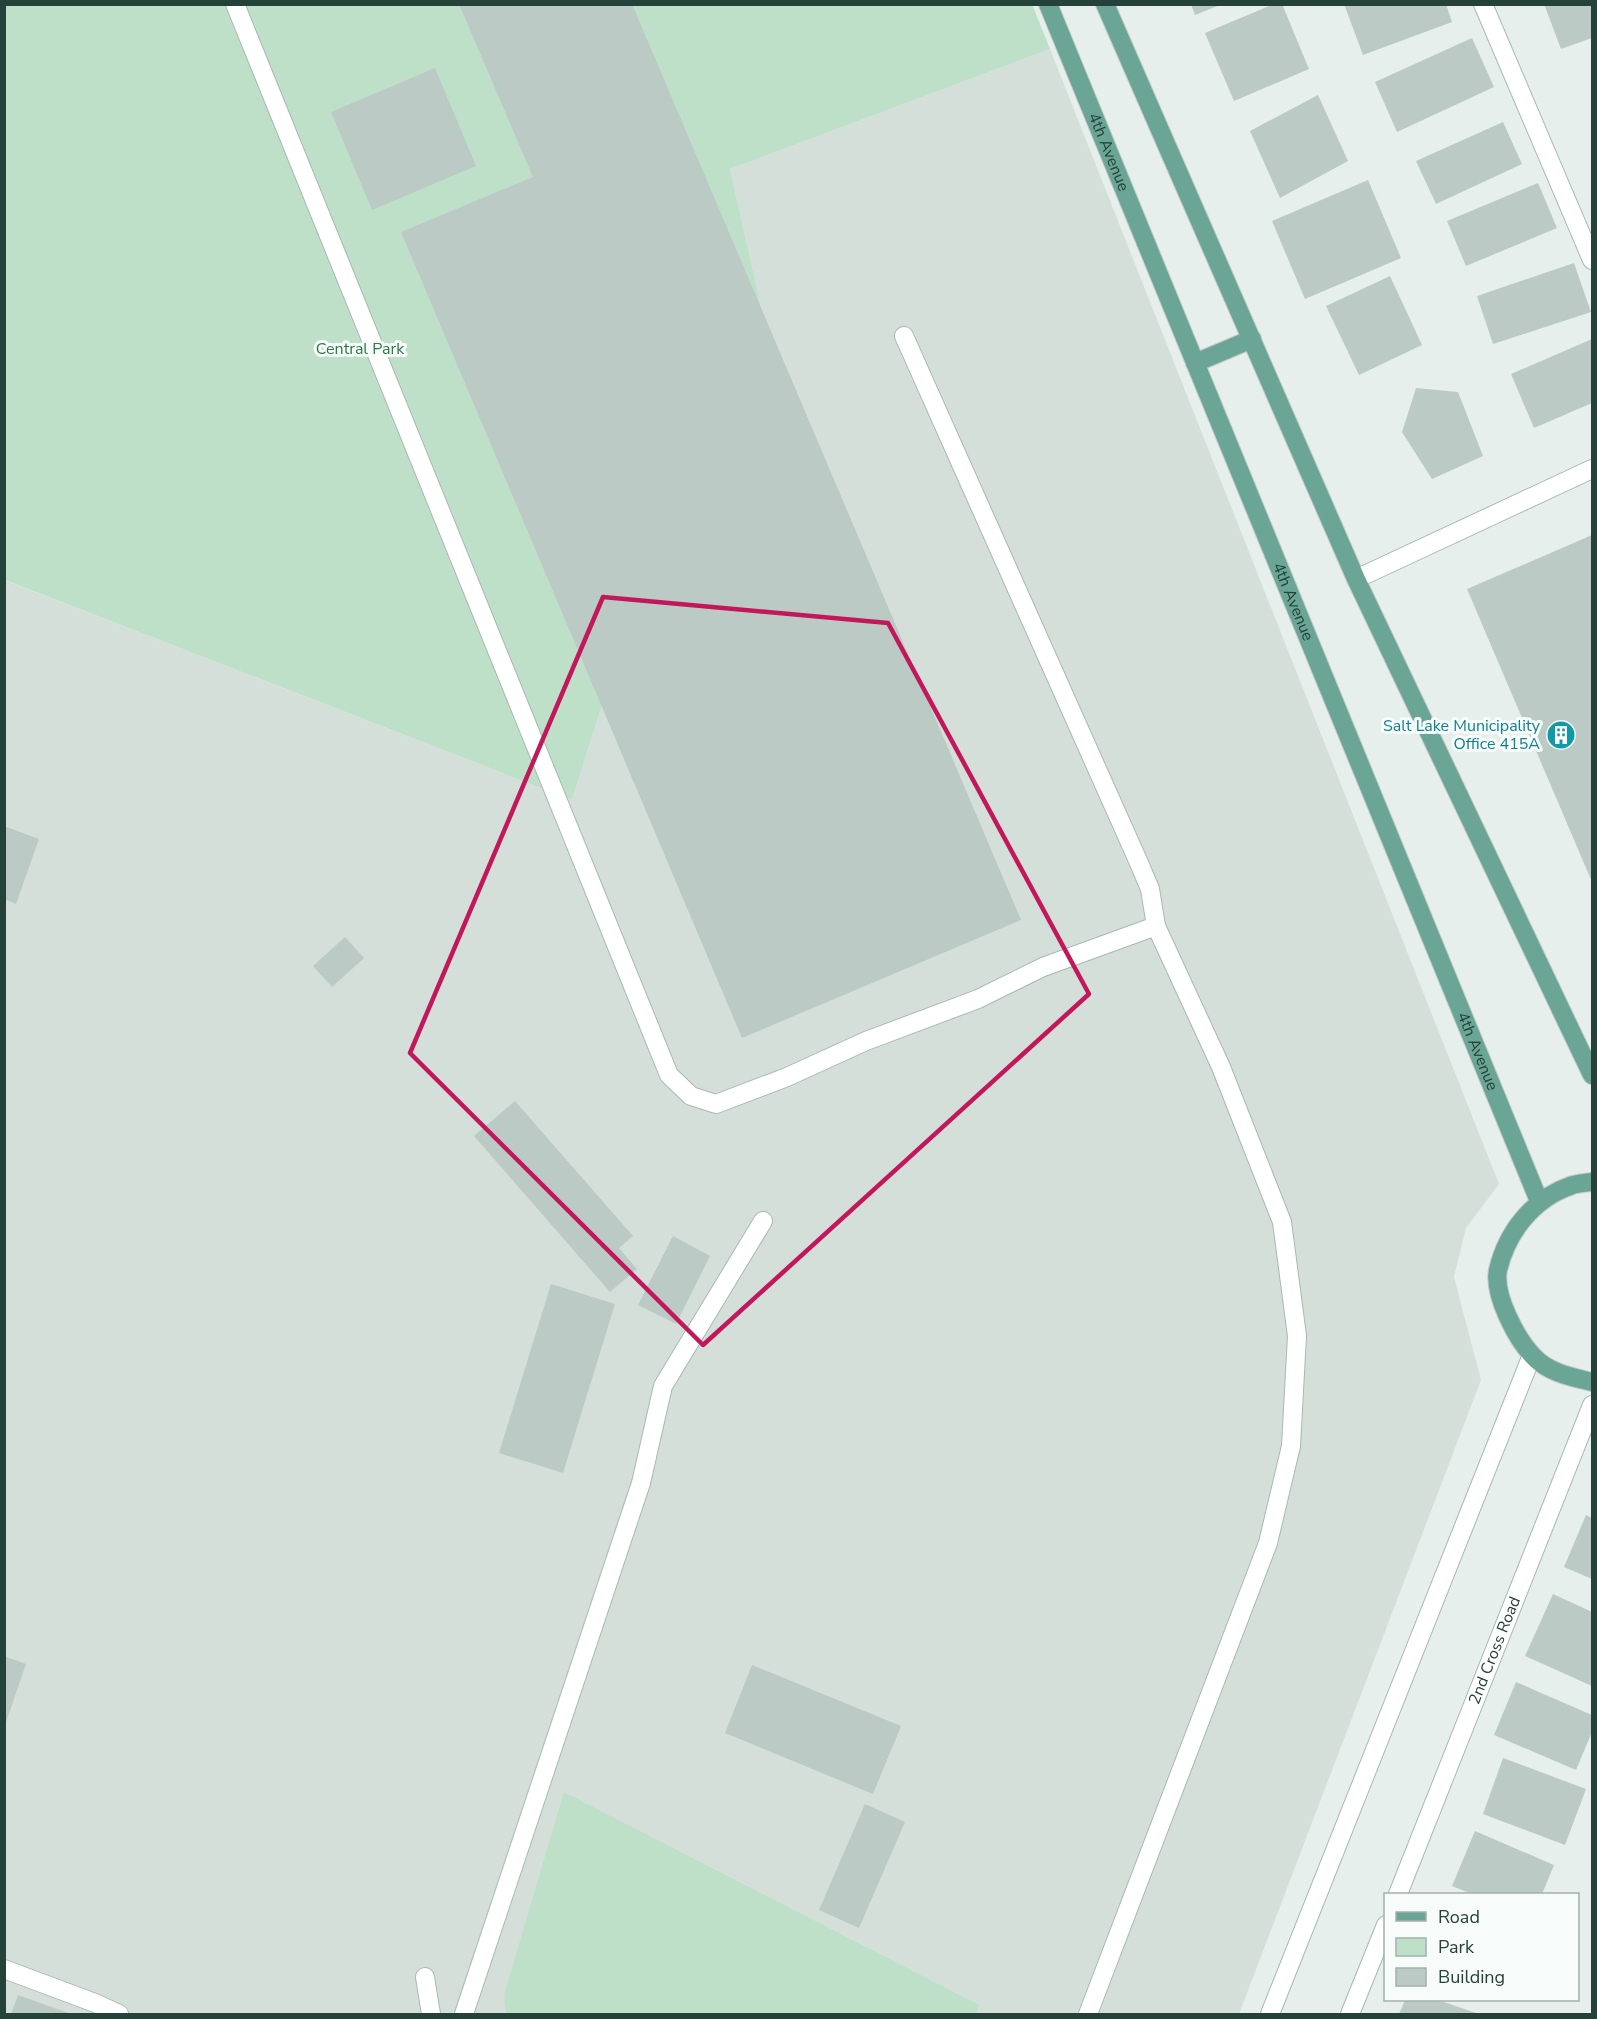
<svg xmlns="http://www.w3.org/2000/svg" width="1597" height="2019" viewBox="0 0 1597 2019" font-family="'Nunito Sans',sans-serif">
	<rect width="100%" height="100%" fill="#e6efeb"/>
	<path fill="#d4dfda" d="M1050 49 1499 1184 1466 1228 1454 1277 1481 1380 1239 2014H5L4 580 572 800 663 512 792 444 730 169Z"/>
	<path fill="#bfe0c8" d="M1032 4 1050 49 730 169 792 444 663 512 572 800 5 580 4 5Z
		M564 1792 979 2005 976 2014H506L504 1995Z"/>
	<path fill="#bbcac4" d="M459 4H632L1021 920 742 1038 401 232 533 177Z
		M1191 4H1220V5L1195 15Z
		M1274 4H1282L1309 69 1234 101 1205 33Z
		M1344 4H1446L1452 22 1363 55Z
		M1544 4H1592V38L1561 49Z
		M1472 38 1494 87 1397 132 1375 82Z
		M435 68 476 166 372 210 331 112Z
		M1318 95 1348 161 1280 198 1250 131Z
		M1503 122 1522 164 1436 204 1416 161Z
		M1368 180 1401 258 1305 299 1272 221Z
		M1538 183 1557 228 1466 266 1447 221Z
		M1574 263 1591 312 1493 344 1477 296Z
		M1390 276 1422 345 1359 375 1326 306Z
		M1592 339V403L1534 428 1511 374Z
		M1416 388 1458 392 1483 456 1432 479 1402 432Z
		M1592 535V882L1467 589Z
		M4 826 39 839 16 904 4 899Z
		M345 937 364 958 332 987 313 966Z
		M515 1101 633 1236 619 1248 637 1269 610 1292 474 1136Z
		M673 1236 710 1256 676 1324 638 1305Z
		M551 1284 615 1304 563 1473 499 1453Z
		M1586 1515 1592 1518V1579L1564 1567Z
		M1553 1594 1592 1612V1686L1525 1656Z
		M4 1656 26 1664 5 1725H4Z
		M752 1665 901 1726 873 1794 725 1733Z
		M1516 1682 1592 1715V1732L1576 1770 1494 1735Z
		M1503 1758 1586 1789 1565 1845 1483 1814Z
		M865 1804 905 1822 859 1928 819 1910Z
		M1475 1831 1554 1865 1542 1894H1472L1452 1886Z
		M18 1995 71 2014H11Z
		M1405 2000H1438L1479 2014H1399Z"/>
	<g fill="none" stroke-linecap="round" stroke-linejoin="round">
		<g stroke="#a8b8b2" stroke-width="20">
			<g id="minor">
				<path d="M235 4 669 1075 691 1096 716 1104 787 1077 866 1041 978 999 1043 967 1156 926 1221 1067 1282 1222 1297 1336 1291 1446 1268 1543 1088 2014"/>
				<path d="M1483 4 1592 260"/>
				<path d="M904 336 1139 863 1150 889 1156 926"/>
				<path d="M1356 579 1592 469"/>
				<path id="s1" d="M1398 1894 1592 1405"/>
				<path d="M4 1969 95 2003 119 2014"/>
				<path d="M425 1977 431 2014"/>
				<path d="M464 2014 641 1483 663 1386 763 1221"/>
				<path d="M1270 2014 1532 1355"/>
				<path d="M1350 2014 1386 1925"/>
			</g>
		</g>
		<g stroke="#c2cac8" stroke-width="20">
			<g id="major">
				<path id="s2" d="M1048 4 1539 1201"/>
				<path d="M1105 4 1356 579 1592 1075"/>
				<path d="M1195 363 1252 339"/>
				<path d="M1592 1182C1585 1183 1577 1183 1570 1186 1533 1199 1507 1232 1498 1270 1493 1295 1517 1340 1534 1357 1549 1373 1572 1377 1592 1382"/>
			</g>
		</g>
		<use href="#minor" stroke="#fff" stroke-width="18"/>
		<use href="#major" stroke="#6aa596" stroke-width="18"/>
	</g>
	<path fill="none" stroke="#c2185b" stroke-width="4.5" stroke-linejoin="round" d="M603 597 888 623 1089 994 703 1345 410 1053Z"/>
	<defs>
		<g id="building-disc" transform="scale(1.5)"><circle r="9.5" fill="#0f9aa8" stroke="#f7fbf9"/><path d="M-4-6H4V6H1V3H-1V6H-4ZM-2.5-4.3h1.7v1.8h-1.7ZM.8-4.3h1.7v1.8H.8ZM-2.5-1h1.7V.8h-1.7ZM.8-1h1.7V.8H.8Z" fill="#fff"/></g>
	</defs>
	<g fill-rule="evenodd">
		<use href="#building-disc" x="1561" y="735"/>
	</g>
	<g text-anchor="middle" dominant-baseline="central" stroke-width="6" stroke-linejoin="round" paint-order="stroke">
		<g font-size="16" fill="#24423a" stroke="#f7fbf9">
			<text stroke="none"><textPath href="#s2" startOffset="160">4th Avenue</textPath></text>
			<text stroke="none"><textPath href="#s2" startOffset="646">4th Avenue</textPath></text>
			<text stroke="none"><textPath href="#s2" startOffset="1132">4th Avenue</textPath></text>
			<text stroke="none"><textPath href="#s1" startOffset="262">2nd Cross Road</textPath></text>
		</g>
		<g font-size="16" fill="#2d7a4b" stroke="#f7fbf9">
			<text x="360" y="349">Central Park</text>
		</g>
		<g font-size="16" fill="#0d838f" stroke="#f7fbf9" text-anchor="end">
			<text x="1540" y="726">Salt Lake Municipality<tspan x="1540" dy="18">Office 415A</tspan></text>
		</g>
	</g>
	<rect width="1597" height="2019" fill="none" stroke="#24423a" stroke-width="12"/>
	<rect x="1384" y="1893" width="195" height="108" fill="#f7fbf9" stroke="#a3b1ad" stroke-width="1.5"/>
	<rect x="1396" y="1912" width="30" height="9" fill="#6aa596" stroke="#a3b1ad" stroke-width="1.5"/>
	<text x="1438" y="1923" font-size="18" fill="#24423a">Road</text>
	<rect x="1396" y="1938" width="30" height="18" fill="#bfe0c8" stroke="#a3b1ad" stroke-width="1.5"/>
	<text x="1438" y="1953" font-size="18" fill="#24423a">Park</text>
	<rect x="1396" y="1968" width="30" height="18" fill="#bbcac4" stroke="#a3b1ad" stroke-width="1.5"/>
	<text x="1438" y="1983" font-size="18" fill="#24423a">Building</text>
</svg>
